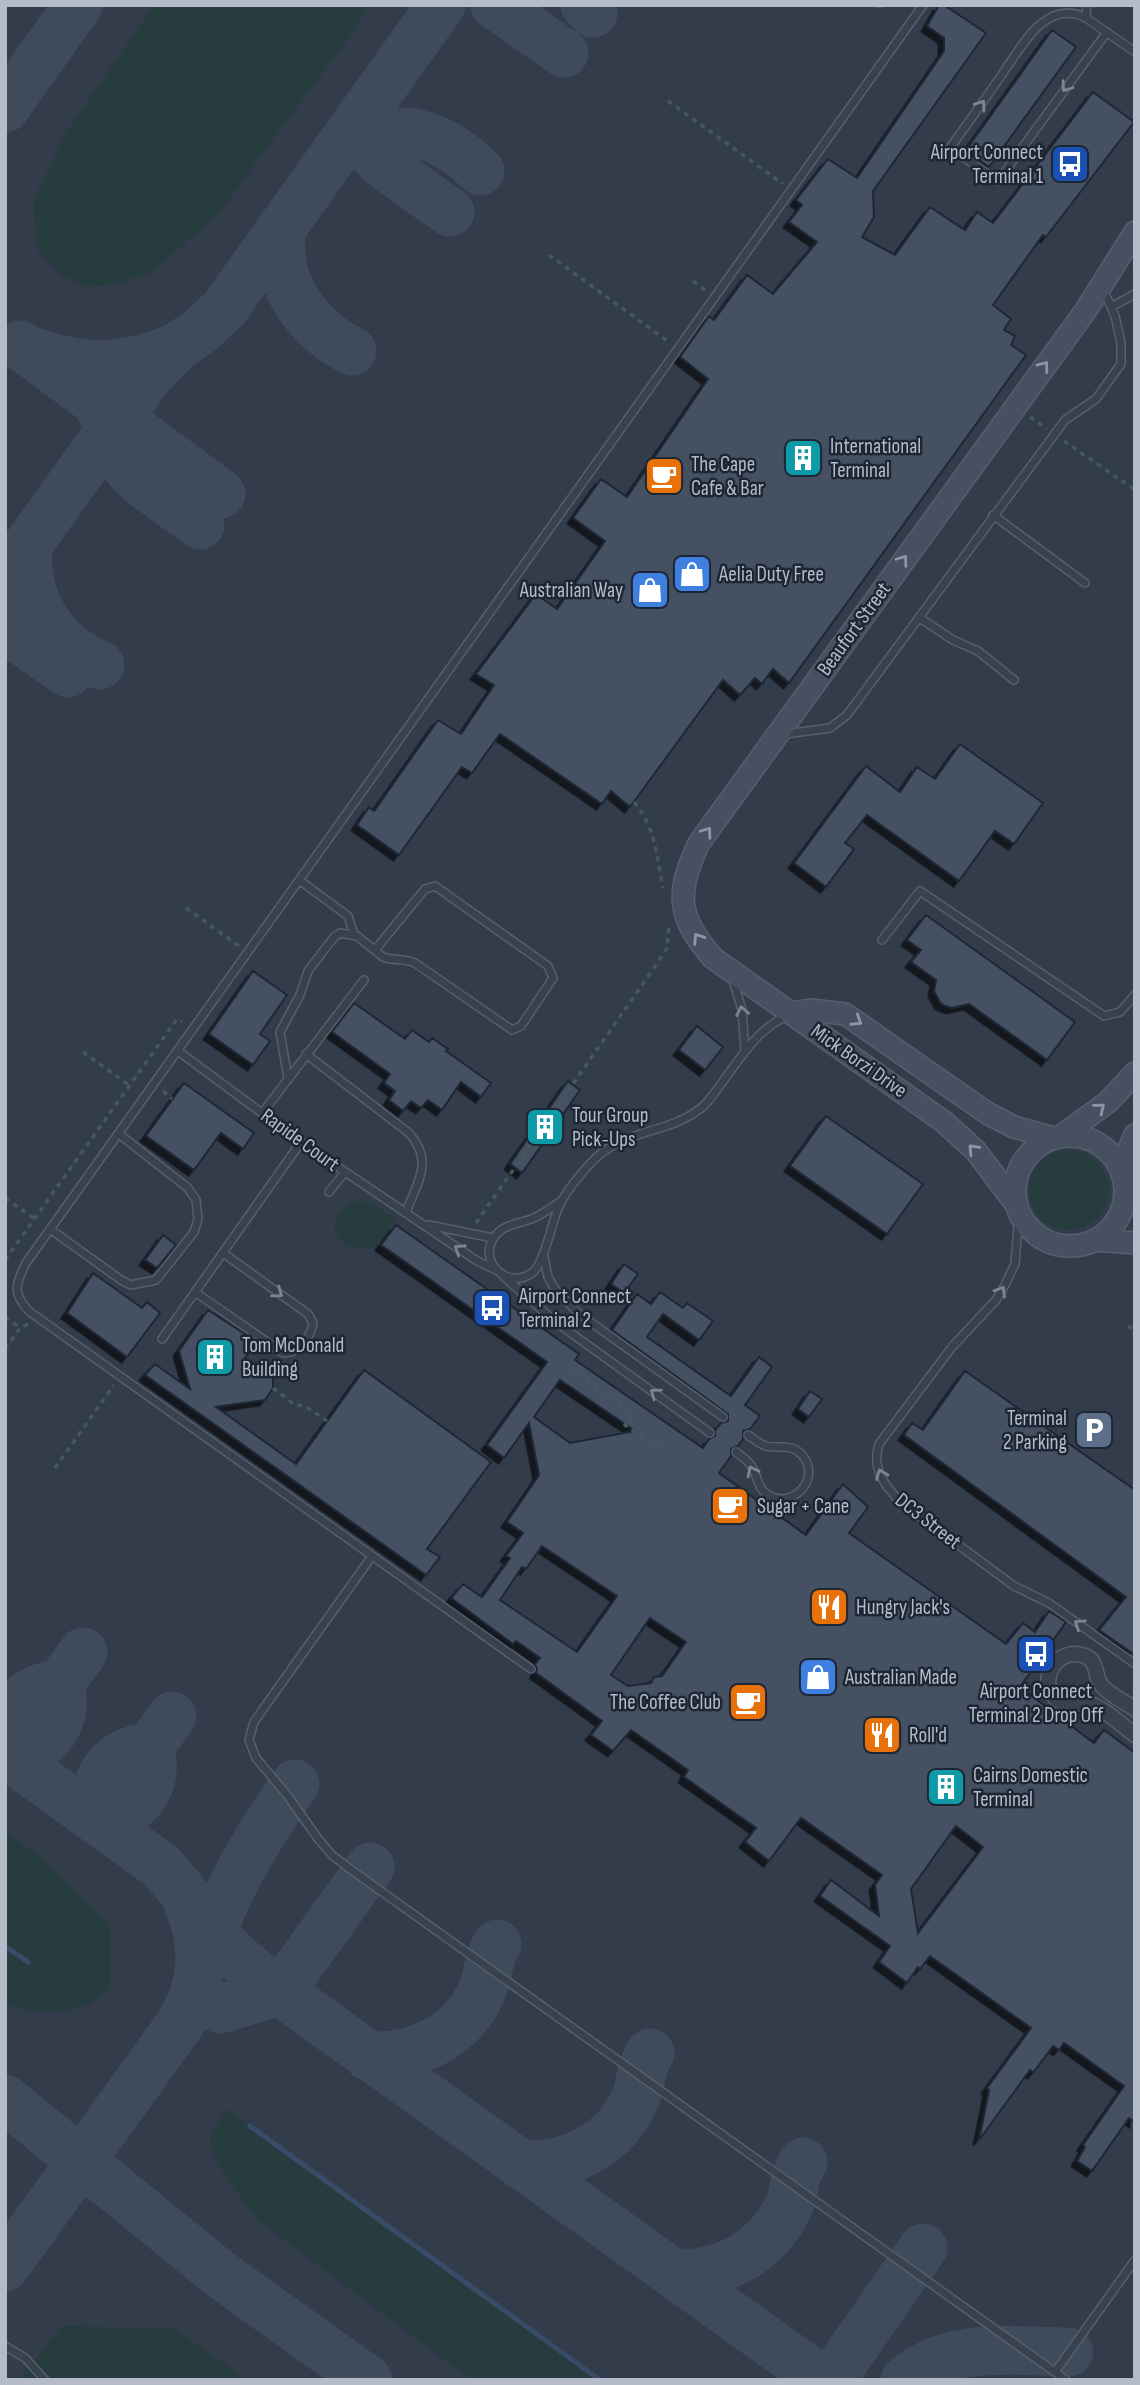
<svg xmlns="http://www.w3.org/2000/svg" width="1140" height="2385" viewBox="0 0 1140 2385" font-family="'Sofia Sans Condensed',sans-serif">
	<defs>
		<filter id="shadow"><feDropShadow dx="-5.5" dy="5.5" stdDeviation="0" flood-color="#0009"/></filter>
	</defs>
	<rect width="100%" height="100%" fill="#242f3e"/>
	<path fill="#323c4b" d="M5 5H1135V2380H5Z"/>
	<path fill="#263c3f" d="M154 5H368L357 27 217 215 152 272 116 284 88 287 63 276 37 250 34 199 66 133Z
		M1029 1190a40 40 0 1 1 80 0a40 40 0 1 1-80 0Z
		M358 1201 372 1203 396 1219 375 1249C352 1249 343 1249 334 1226 339 1211 343 1205 358 1201Z
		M5 1832 40 1857 110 1925V1987C83 2017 40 2019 5 2002Z
		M227 2109 250 2126 600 2380H472L257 2219 228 2180 212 2152 211 2136Z
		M62 2326 176 2329 246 2380H19Z"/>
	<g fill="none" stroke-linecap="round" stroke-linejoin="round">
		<path stroke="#394c67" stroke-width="5" d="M5 1946 28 1962
			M250 2126 600 2380"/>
		<path stroke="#3f4a5a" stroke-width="49" d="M495 5 564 53
			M585 5 593 13
			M5 108 78 5
			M367 110C352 144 380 163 405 180 420 191 435 202 450 212
			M342 144C395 122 438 129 480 171
			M282 227C273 281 305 327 352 351
			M20 345 221 494
			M39 353C90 371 128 367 177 347
			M100 408 129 470 142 483 200 525
			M28 545C23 599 51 644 100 665
			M5 577 148 377 177 347 200 331 224 309 441 5
			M5 625 11 633 68 673
			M5 1735C8 1704 30 1687 60 1684L83 1652
			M5 1738 8 1756C46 1752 70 1723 60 1684
			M149 1748C162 1786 135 1816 98 1820 88 1783 110 1749 149 1748L172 1716
			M5 1754 161 1866 183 1892 209 1928 236 1957 264 1980 822 2380
			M203 1959C222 1895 257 1838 295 1784
			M220 2009 264 1996 291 1977 370 1867
			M368 2056C415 2059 464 2035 482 1990 489 1975 488 1957 497 1944
			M5 2099 220 2274 368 2380
			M521 2165C568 2168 616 2144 635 2099 641 2084 641 2066 650 2053
			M5 2267 177 2028C203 1991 207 1945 188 1904
			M675 2274C725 2275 770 2250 790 2203 795 2189 794 2174 803 2162
			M831 2380 923 2248
			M905 2380C952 2341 1012 2351 1069 2352"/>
	</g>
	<path fill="#455162" stroke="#1f2835" stroke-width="2" fill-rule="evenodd" filter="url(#shadow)" d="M939 5H944L986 33 873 191 874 217 862 237 895 255 930 207 965 230 977 212 993 223 1093 92 1134 122 1046 237 1043 235 993 305 1011 319 1004 330 1015 336 1011 345 1026 355 789 683 773 669 762 684 755 678 740 695 723 680 630 807 611 791 602 804 500 734 472 773 462 767 399 855 357 825 369 807 374 811 438 720 461 734 494 685 476 674 536 594 557 609 605 541 573 518 601 479 627 497 708 379 680 357 709 316 714 320 747 275 773 294 817 242 789 222 802 205 796 200 828 159 857 178 944 51V38L927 26Z
		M1052 30 1076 47 989 167 966 150Z
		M960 744 1043 803 1014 844 995 831 959 881 867 815 845 843 854 849 826 887 794 863 866 766 900 792 917 767 935 779Z
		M926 915 1075 1022 1047 1060 969 1004 951 1008 941 1004 934 991 936 980 911 962 921 950 907 940Z
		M253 971 287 995 260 1034 270 1041 253 1065 209 1034Z
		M354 1003 405 1039 412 1030 429 1042 432 1038 448 1049 446 1051 491 1083 481 1097 461 1082 442 1110 428 1100 421 1108 411 1101 403 1111 389 1100 395 1091 384 1083 390 1074 332 1032Z
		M697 1026 723 1047 705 1070 679 1050Z
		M568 1081 580 1090 522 1173 510 1164Z
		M184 1083 254 1133 243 1149 221 1133 194 1170 146 1136Z
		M826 1116 923 1184 887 1234 790 1166Z
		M396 1225 579 1354 575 1360 703 1448 709 1439 715 1436V1430L721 1423 728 1421V1414L612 1330 637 1294 651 1304 660 1292 683 1308 687 1303 713 1321 699 1340 663 1314 647 1337 731 1396 759 1357 772 1367 745 1405 760 1416 750 1429 743 1431V1439L738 1446 731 1449V1456L719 1473 806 1535 843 1484 868 1507 849 1533 1006 1644 1023 1623 1035 1632 1049 1611 1066 1622 1020 1687 1094 1743 1104 1730 1135 1753V2122L1129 2118 1092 2171 1077 2161 1085 2147 1083 2145 1124 2086 1064 2043 1059 2050 1053 2046 1033 2073 1030 2070 979 2140 989 2090 987 2088 1031 2028 930 1956 920 1969 918 1967 907 1983 879 1962 890 1946 820 1896 831 1880 879 1916 875 1885 882 1875 801 1818 769 1861 745 1842 756 1828 684 1777 688 1770 631 1730 613 1751 591 1735 602 1721 536 1673 537 1669 535 1664 540 1658 516 1641 513 1644 451 1598 463 1584 482 1597 510 1558 506 1556 523 1533 507 1522 539 1475 529 1423 504 1458 487 1445 547 1362 381 1245ZM560 1380 635 1431 570 1443 534 1417ZM542 1546 617 1596 577 1652 500 1600 522 1567 526 1569ZM650 1618 686 1642 662 1676 654 1677 651 1683 628 1686 611 1675ZM956 1826 983 1847 918 1933 911 1889Z
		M163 1235 176 1245 157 1268 145 1260Z
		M624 1264 638 1274 624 1293 611 1284Z
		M93 1273 142 1308 147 1302 160 1313 127 1357 67 1313Z
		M208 1310 257 1342 245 1358 273 1378V1388L265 1400 216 1407 296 1464 364 1370 491 1462 427 1549 440 1557 426 1575 145 1375 155 1364 190 1389 179 1351Z
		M965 1371 1135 1490V1655L1099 1630 1126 1597 904 1435 912 1423 923 1430Z
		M810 1391 822 1399 809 1417 798 1409Z"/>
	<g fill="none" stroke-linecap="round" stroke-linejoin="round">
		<g stroke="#565f6c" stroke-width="10">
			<path id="lane" d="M1087 5 1086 18 1135 52
				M1086 18C1070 10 1055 12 1041 24 1027 35 1017 53 1007 67 989 94 969 121 950 148L998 181 1107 32
				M1111 307 1135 294
				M993 515 1085 583
				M920 618 953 640 978 651 1014 680
				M785 734 830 728 847 715 1065 420 1096 399 1121 364V343L1115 316 1103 289
				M299 880 348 916 354 935
				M882 940 920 891 1104 1016 1120 1012 1135 995
				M733 980 742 1010 745 1050
				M178 1051 301 1142 477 1261 496 1270
				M306 1054 409 1133C434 1161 418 1181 406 1212
				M288 1078 280 1032 300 995 308 971 334 937 340 933 357 936 383 957C393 961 404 958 415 963L512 1030 521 1026 553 978 548 966 435 886 425 889 420 895 375 950
				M263 1112 364 980
				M329 1192 345 1172
				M561 1201C552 1207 544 1213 534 1218 522 1223 504 1224 496 1235 475 1260 508 1292 533 1272 545 1262 552 1220 560 1204 567 1190 579 1176 589 1165 622 1127 666 1136 701 1108 709 1102 715 1092 721 1084 741 1057 756 1031 786 1016
				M1019 1212 1015 1264 1005 1285 996 1300 952 1347 879 1444C871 1469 885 1487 903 1504L1014 1586 1049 1603 1135 1664
				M429 1225 493 1238
				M50 1229 121 1280 131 1285 156 1280 194 1232 198 1219 196 1200 188 1188 119 1134
				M544 1257 548 1277 555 1289 578 1313 723 1417
				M504 1277 557 1323 710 1433
				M195 1292 283 1353C298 1354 311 1337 313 1323L308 1314 223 1253
				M162 1339 301 1142
				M736 1452C742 1457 748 1460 752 1467 758 1477 757 1488 768 1495 793 1510 822 1478 802 1455 792 1443 779 1449 766 1446 759 1444 754 1439 748 1435
				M372 1556 261 1712 254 1722 249 1740 256 1758 287 1795 319 1840 332 1855 350 1869 1066 2380
				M531 1669 30 1312C12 1294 15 1285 26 1263L923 5
				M5 2346 25 2358 45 2380
				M1055 2372 1135 2260"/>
		</g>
		<g stroke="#565f6c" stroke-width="17">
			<path id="street" d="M1135 1709C1125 1702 1106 1693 1100 1683 1094 1673 1098 1661 1085 1656 1057 1645 1034 1683 1059 1701 1069 1709 1079 1700 1090 1704 1106 1709 1121 1725 1135 1735"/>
		</g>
		<g stroke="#565f6c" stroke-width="24">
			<path id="secondary" d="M791 1013 811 1010 845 1014 987 1113 1014 1127 1054 1138
				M1015 1191a55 55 0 1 1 110 0a55 55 0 1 1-110 0Z
				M1060 1137 1108 1102 1135 1073
				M1122 1174 1128 1151 1135 1135
				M1015 1203 976 1151 944 1122 713 958C676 916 676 892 699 843L1086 310 1135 232
				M1095 1240 1135 1243"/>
		</g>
		<path stroke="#44595c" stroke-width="3.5" stroke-dasharray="5 5" stroke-linecap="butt" d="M877 5 880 7 881 5
			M668 101 783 184
			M549 255 670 343
			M693 281 707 291
			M1030 417 1047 429
			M1064 441 1135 490
			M634 802C655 826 657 858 663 888
			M186 908 239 946
			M83 1052 130 1086
			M163 1091 172 1099
			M5 1198 35 1219
			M476 1223 656 965 667 948 669 927
			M5 1260 177 1019 182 1022
			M5 1317 20 1328
			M1128 1326 1135 1331
			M5 1349 20 1328 28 1324
			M570 1367 633 1415 625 1425 666 1453
			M273 1388 295 1405 305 1406 327 1421
			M55 1468 114 1385"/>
		<use href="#lane" stroke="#38414e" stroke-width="7"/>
		<use href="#street" stroke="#38414e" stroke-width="14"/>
		<use href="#secondary" stroke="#465061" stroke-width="21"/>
	</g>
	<defs><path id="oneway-chevron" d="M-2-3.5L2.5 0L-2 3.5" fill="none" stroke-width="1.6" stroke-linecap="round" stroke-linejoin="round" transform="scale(1.75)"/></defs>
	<g stroke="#7c8592">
		<use href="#oneway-chevron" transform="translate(1066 87) rotate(126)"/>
		<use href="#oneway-chevron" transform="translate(981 105) rotate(-55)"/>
		<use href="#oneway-chevron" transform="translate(742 1011) rotate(-101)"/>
		<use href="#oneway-chevron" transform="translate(459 1249) rotate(-147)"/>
		<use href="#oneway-chevron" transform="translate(1001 1291) rotate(-59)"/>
		<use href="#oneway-chevron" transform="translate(278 1293) rotate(36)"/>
		<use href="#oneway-chevron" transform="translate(655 1393) rotate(-144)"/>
		<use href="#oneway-chevron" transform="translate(752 1471) rotate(-117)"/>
		<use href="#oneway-chevron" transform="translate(881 1474) rotate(-112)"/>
		<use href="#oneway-chevron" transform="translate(1079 1624) rotate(-146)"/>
	</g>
	<g stroke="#8e96a5">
		<use href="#oneway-chevron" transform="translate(1044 366) rotate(-53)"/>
		<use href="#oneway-chevron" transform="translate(903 560) rotate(-54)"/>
		<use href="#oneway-chevron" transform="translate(707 832) rotate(-54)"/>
		<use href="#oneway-chevron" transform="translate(698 938) rotate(-123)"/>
		<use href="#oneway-chevron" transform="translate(857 1021) rotate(33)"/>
		<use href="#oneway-chevron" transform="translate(1100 1108) rotate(-39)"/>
		<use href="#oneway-chevron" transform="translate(973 1149) rotate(-134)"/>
	</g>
	<defs>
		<g id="bus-square" transform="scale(2.0125)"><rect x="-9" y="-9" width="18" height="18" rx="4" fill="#1a4fb4" stroke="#1d2633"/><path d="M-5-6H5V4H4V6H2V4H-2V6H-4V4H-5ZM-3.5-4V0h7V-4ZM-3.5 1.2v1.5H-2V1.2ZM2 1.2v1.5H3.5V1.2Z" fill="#fff"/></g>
		<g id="building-square" transform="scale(2.0125)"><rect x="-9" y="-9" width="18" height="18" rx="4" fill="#0f9aa8" stroke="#1d2633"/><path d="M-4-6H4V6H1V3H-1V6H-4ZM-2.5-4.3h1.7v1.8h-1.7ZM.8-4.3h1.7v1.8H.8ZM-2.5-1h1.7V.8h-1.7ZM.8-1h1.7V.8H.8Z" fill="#fff"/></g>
		<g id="cafe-square" transform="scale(2.0125)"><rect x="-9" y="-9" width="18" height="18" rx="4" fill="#e8710a" stroke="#1d2633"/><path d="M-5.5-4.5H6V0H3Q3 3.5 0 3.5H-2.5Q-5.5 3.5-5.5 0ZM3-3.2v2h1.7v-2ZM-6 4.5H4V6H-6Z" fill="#fff"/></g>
		<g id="shop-square" transform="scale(2.0125)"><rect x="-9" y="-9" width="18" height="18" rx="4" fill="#3f7fe0" stroke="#1d2633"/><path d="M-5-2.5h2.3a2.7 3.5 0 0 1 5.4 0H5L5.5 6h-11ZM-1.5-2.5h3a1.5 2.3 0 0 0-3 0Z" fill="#fff"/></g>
		<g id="parking-square" transform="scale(2.0125)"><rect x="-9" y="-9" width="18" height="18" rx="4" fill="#5c6f8a" stroke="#1d2633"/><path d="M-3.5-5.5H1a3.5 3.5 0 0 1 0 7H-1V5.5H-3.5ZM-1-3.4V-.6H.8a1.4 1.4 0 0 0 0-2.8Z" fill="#fff"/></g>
		<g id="restaurant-square" transform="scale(2.0125)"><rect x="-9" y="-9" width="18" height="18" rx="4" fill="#e8710a" stroke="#1d2633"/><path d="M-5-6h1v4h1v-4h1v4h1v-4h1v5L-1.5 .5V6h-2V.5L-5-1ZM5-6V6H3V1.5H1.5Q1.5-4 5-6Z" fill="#fff"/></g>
	</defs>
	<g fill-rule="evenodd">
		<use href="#bus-square" x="1070" y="164"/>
		<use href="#building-square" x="803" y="458"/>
		<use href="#cafe-square" x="664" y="476"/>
		<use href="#shop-square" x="692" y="574"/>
		<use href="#shop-square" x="650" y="590"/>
		<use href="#building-square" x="545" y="1127"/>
		<use href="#bus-square" x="492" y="1308"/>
		<use href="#building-square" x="215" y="1357"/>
		<use href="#parking-square" x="1094" y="1430"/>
		<use href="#cafe-square" x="730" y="1506"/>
		<use href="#restaurant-square" x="829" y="1607"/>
		<use href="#bus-square" x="1036" y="1654"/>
		<use href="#shop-square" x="818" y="1677"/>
		<use href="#cafe-square" x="748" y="1702"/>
		<use href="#restaurant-square" x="882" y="1735"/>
		<use href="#building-square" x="946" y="1787"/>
	</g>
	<g text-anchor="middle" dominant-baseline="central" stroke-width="5" stroke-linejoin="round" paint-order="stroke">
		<g font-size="21" fill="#b4bcc9" stroke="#1d2633" text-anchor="start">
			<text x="1043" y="152" text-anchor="end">Airport Connect<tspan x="1043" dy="24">Terminal 1</tspan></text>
			<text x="830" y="446">International<tspan x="830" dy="24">Terminal</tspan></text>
			<text x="691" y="464">The Cape<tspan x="691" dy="24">Cafe &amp; Bar</tspan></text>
			<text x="719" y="574">Aelia Duty Free</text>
			<text x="623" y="590" text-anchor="end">Australian Way</text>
			<text x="572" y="1115">Tour Group<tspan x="572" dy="24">Pick-Ups</tspan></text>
			<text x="519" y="1296">Airport Connect<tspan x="519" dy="24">Terminal 2</tspan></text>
			<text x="242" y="1345">Tom McDonald<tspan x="242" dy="24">Building</tspan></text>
			<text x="1067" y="1418" text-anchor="end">Terminal<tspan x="1067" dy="24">2 Parking</tspan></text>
			<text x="757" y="1506">Sugar + Cane</text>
			<text x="856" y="1607">Hungry Jack's</text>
			<text x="845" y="1677">Australian Made</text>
			<text x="1036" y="1691" text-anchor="middle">Airport Connect<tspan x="1036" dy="24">Terminal 2 Drop Off</tspan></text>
			<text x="721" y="1702" text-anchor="end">The Coffee Club</text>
			<text x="909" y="1735">Roll'd</text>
			<text x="973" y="1775">Cairns Domestic<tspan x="973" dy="24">Terminal</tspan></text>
		</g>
		<g font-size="21" fill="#b4bcc9" stroke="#1d2633">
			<text transform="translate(854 629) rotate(-54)">Beaufort Street</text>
			<text transform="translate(859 1061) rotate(35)">Mick Borzi Drive</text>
			<text transform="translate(300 1140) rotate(36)">Rapide Court</text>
			<text transform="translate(928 1521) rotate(38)">DC3 Street</text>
		</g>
	</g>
	<rect width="1140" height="2385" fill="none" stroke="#b4bcc9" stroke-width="14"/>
</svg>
